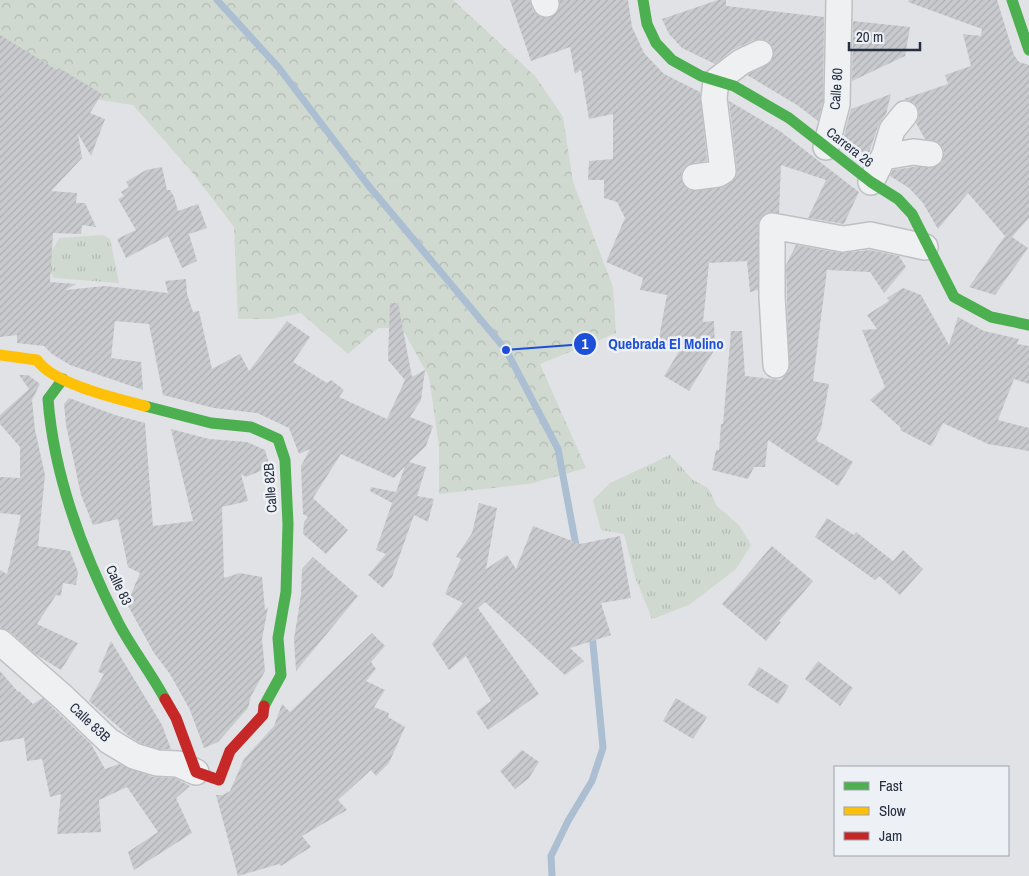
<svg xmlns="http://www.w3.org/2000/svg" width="1029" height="876" viewBox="0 0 1029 876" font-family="'Archivo Narrow',sans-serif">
	<defs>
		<pattern id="grass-tufts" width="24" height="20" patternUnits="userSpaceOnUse" patternTransform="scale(1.25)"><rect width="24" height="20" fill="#d0d9d0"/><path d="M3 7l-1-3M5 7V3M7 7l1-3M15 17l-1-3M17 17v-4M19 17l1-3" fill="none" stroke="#b2bbb4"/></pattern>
		<pattern id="forest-crowns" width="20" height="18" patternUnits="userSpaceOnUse" patternTransform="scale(1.25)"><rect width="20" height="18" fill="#d0d9d0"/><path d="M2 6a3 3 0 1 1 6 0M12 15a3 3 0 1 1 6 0" fill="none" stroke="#b2bbb4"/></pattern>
		<pattern id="building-hatch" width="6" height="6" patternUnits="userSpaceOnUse" patternTransform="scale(1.25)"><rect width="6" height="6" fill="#c8cacd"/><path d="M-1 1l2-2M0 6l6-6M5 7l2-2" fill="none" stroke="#acaeb1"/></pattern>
	</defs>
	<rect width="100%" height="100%" fill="#e0e2e5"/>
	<path fill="url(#grass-tufts)" d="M103 235 110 239 119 283 54 278 42 259 52 251 59 238Z
		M670 455 693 480 708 488 717 506 739 525 751 545 736 569 689 605 652 619 635 577 624 534 601 530 593 500 610 483Z"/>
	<path fill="url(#forest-crowns)" d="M0 0H453L535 76 563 117 573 182 613 287 616 333 540 364 586 468 529 484 439 494V446L429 377 402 328H378L348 354 301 313 271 319H238L234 227 192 172 133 105 0 84Z"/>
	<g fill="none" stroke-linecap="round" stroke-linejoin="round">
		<path stroke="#acbed2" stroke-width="7" d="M217 0 279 68 368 185 506 350 558 449 577 551
			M552 876 551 856 568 821 592 781 603 748 592 633"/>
	</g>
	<path fill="url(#building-hatch)" d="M510 0H530L533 11 539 16 546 18 558 12 559 0H628L632 27 644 53 664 74 700 92 707 161 693 163 682 171 681 179 689 190 720 188 730 183 736 177 737 169 729 101 780 131 859 192 844 224 808 218 826 180 781 165 779 213H766L760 219 758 225V290L750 292 747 261 709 263 703 322 714 321 715 349 689 391 664 376 680 350 663 347 658 343 667 295 640 290 643 278 606 262 625 218 617 202 604 198V180H588L589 161 613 159V114L589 119 581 70 575 74 570 47 531 61Z
		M718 0H726V6L824 17 823 102 818 121 797 105 747 75 772 61 773 47 768 41 761 39 754 40 732 50 715 64 682 48 669 34 662 19Z
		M909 0H997L1014 55 1019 62 1029 65V218L1012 237 1028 248 995 295 969 287 1005 236 968 193 938 229 923 203 909 188 890 176 893 170 913 167H935L942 162 944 155 943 148 938 142 925 139 916 123 919 116 918 108 914 103 904 99 948 84 945 75 971 66 963 34 981 36 982 29 908 2Z
		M853 21 910 27 905 56 852 81Z
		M0 35 57 70 59 68 102 94 90 113 105 119 91 156 78 134 82 158 51 191 77 193 76 203H85L96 227 82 225 81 234 53 233 50 282 76 284 65 290 105 286 168 293 165 281 186 279 187 294 193 312 199 311 212 369 240 354 249 371 287 321 310 337 293 362 327 383 331 380 344 390 339 397 387 419 405 380 388 360 390 303H398L412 377 425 370 421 400 410 417 433 426 426 446 409 462 426 467 417 496 434 499 428 522 414 515 392 577 383 588 368 575 386 554 376 550 392 503 370 491 371 487 396 492 405 466 394 478 341 454 313 498 348 530 326 554 303 534 304 522 308 517 303 514 301 466 310 449 299 454 289 428 257 413 214 408 163 395 149 324 115 321 111 358 141 362 143 390 70 365 52 354 44 346 17 343V335L0 337Z
		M891 94 886 114 878 126 867 159 843 140 851 109Z
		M162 167 167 190H170L174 197 178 211 198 204 207 228 189 234 197 261 182 268 168 236 126 258 117 239 136 230 118 199 124 196 121 192 129 187 126 182 146 170Z
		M796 245 841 253 870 250 899 256 906 267 884 293 870 272 827 270 813 381 829 384 821 429 816 439 819 443 820 442 853 462 838 486 768 440 765 467H754L748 479 712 470 716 450H719L721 424H723L731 331H742L745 376 781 380 789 371 786 265Z
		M903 288 921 295 949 345 958 317 984 331 1019 339 1017 344 1029 346V384L1014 379 998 420 1029 428V451L988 444 943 423 931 446 900 430 901 428 870 400 885 387 862 330 877 329 867 315 889 301 887 298Z
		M19 375H28L40 384 32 400 35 430 45 475 38 546 70 551 78 572 76 585 63 583 61 596 56 595 37 624 78 643 61 670 35 654 9 631 0 628V570L7 574 21 515 0 513V477L20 478V447L0 424V415L29 389Z
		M69 398 115 415 145 423 153 526 193 521 171 429 209 439 247 442 265 450 270 467 246 477 241 474 248 501 222 507 224 578 240 573 262 577 265 610 268 607 262 639 265 671 251 696 248 708 218 742 204 748 190 710 170 674 154 653 127 604 140 573 128 567 118 519 93 525 81 495 66 425 64 404Z
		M479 503 497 508 486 569 507 555 516 569 533 526 580 544 620 536 631 598 601 603 611 635 570 648 584 661 565 675 485 602 478 608 539 694 488 730 476 712 491 701 466 656 449 670 432 644 463 603 445 594 461 559 456 557 472 533Z
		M827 518 854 535 856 532 893 561 903 550 923 569 900 595 879 576 875 580 815 537Z
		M772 546 813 581 779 621 781 622 766 641 722 604Z
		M313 557 358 596 296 671 294 639 301 595 302 569Z
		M372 633 385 646 371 662 376 669 366 681 385 690 374 707 389 713 388 717 405 727 389 763 376 776 371 770 338 800 347 810 302 836 311 847 281 866 279 864 238 876 216 795H223L230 791 244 759 274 726 282 704 290 712Z
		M111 641 162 725 171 749H159L140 743 129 736 89 701 104 674 98 672Z
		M818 661 853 688 840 706 805 679Z
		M759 667 789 686 778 704 748 685Z
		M0 671 18 692 19 691 33 704 43 698 54 709 91 744 105 769 119 764 153 777 175 778 190 786 176 798 192 833 134 870 128 852 158 832 127 787 99 800 101 832 57 834 61 794 50 797 42 759 27 761 24 738 0 742Z
		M676 698 707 717 693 739 663 721Z
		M522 750 539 762 529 778 515 789 500 771Z"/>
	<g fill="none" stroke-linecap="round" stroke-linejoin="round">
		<g stroke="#bec0c3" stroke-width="28">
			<path id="street" d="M544 0 546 4
				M826 147 837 104 839 0
				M884 157 913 152 930 154
				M695 177 718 174 723 171 714 98 716 81 741 62 760 53
				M871 182 885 154 892 130 905 114
				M776 365 772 296V226L843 239 870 235 925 247
				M0 642 64 698 109 741 134 756 157 763 178 764 196 772"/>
		</g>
		<use href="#street" stroke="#eff0f2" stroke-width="25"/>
		<path stroke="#4caf50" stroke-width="11" d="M643 0 647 24 656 43 672 60 701 76 734 86 789 118 871 182 898 199 912 214 954 297 991 317 1029 325
			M1012 0 1029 50
			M63 379 48 399C54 478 83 554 119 624 133 650 151 673 165 699
			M145 406 211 423 251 427 278 439 285 460 288 524 286 592 278 638 281 675 264 706"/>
		<path stroke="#ffc107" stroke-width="11" d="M0 355 37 360C53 384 118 399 145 406"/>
		<path stroke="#c62828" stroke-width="11" d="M165 699 176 718 196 772 219 780 230 751 263 715 264 706"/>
	</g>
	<g text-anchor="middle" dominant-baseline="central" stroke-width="5" stroke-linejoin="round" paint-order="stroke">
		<g font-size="14" fill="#262f3f" stroke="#edf0f5">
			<text transform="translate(836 89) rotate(-86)">Calle 80</text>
			<text transform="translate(850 147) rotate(38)">Carrera 26</text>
			<text transform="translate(270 488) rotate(-94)">Calle 82B</text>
			<text transform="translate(119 585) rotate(65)">Calle 83</text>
			<text transform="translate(90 722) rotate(43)">Calle 83B</text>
		</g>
	</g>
	<path fill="none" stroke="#1d4ed8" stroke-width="2" d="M506 350L585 344"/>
	<g fill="#1d4ed8" stroke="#edf0f5" stroke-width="2">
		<circle cx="506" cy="350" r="5"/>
		<circle cx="585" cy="344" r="12"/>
	</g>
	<g font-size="15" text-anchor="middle" font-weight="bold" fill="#fff">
		<text x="585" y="349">1</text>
	</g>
	<g font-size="15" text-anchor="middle" font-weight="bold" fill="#1d4ed8" stroke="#edf0f5" stroke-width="5" stroke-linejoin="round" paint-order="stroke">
		<text x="666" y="349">Quebrada El Molino</text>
	</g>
	<rect x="834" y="766" width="175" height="90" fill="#edf0f5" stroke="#9da3ac"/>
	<rect x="844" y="782" width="25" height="8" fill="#4caf50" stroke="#9da3ac"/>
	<text x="879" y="791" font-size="15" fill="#262f3f">Fast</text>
	<rect x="844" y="807" width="25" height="8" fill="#ffc107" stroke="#9da3ac"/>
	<text x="879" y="816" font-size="15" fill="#262f3f">Slow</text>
	<rect x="844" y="832" width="25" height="8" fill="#c62828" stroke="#9da3ac"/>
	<text x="879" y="841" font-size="15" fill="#262f3f">Jam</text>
	<path d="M849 42v8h71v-8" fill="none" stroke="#262f3f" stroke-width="2.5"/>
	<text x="856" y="42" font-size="15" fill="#262f3f" stroke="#edf0f5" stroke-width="4" paint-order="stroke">20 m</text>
</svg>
